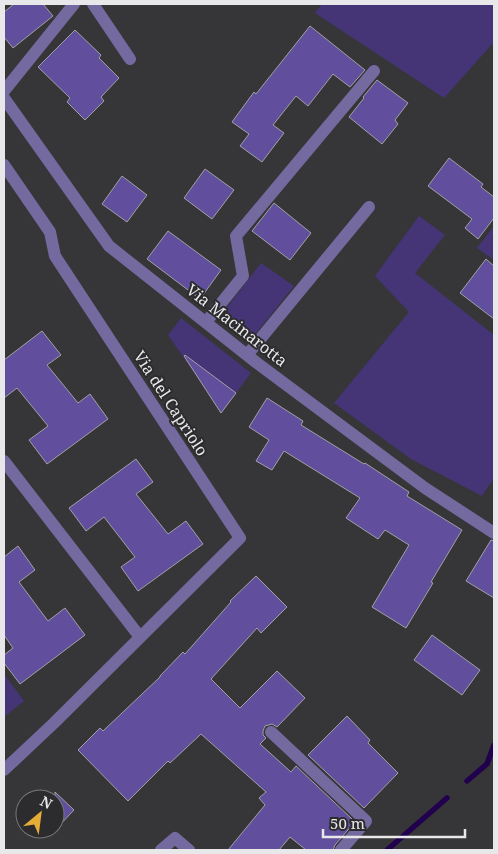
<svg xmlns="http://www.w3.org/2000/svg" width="498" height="854" viewBox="0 0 498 854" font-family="'Noto Serif',serif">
	<rect width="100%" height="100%" fill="#363638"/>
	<path fill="#453576" d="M322 4H494V42L444 98 315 13Z
		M419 216 445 235 415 273 494 335V478L482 496 411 459 334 403 409 312 375 276Z
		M494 226V260L477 248Z
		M261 263 294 286 249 342 219 318Z
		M181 318 251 373 236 393 208 372 200 381 168 335Z
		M4 674 24 701 4 717Z"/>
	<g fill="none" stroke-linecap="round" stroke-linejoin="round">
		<path stroke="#21014e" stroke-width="5.5" d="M467 781 487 764 494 745
			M387 850 447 798"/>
	</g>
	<path fill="#614f9d" stroke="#a1a1a4" d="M14 4H43L53 16 13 48 4 37V12Z
		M310 26 365 70 350 87 333 74 308 106 296 96 273 125 284 133 262 162 240 146 249 134 232 122 254 92 256 94Z
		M75 30 101 55 99 58 119 78 101 97 104 101 85 120 67 102 70 98 38 67Z
		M377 80 408 103 395 120 398 124 382 144 349 117 364 98 363 97Z
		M449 158 483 184 481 187 494 197V218L478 239 465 228 472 219 428 186Z
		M205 169 234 190 212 219 184 198Z
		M122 176 147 195 127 222 102 204Z
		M274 203 311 233 290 260 252 231Z
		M168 231 221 270 200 299 147 259Z
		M486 259 494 266V319L460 293Z
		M42 331 61 355 47 365 78 403 90 394 108 419 47 464 29 440 48 426 17 388 4 398V360Z
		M185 355 236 393 221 413 184 356Z
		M267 398 303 421 301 425 364 464 365 463 409 492 407 496 462 530 431 582 433 583 406 628 372 607 409 545 385 530 378 539 346 518 360 498 284 451 272 470 256 461 269 440 249 427Z
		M136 459 153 482 136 494 168 534 186 521 203 544 138 591 121 567 135 557 104 517 86 531 69 508Z
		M491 540 494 541V598L466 581Z
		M18 546 35 570 19 582 48 621 65 608 85 635 20 684 4 663V655L13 648 4 635V557Z
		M256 576 287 607 261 633 257 628 211 679 240 708 277 671 305 698 277 727 272 724 265 726 263 731V735L266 738 260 744 291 772 296 766 352 819 350 820 354 823 335 845 333 850H306L290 837 279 850H228L265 805 259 798 266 792 201 734 170 763 168 761 128 801 78 750 100 728 103 731 160 677V676L183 652 185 654 231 602 230 601Z
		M432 635 480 670 462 695 414 660Z
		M347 716 370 740 368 743 398 773 364 808 308 755Z
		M55 792 74 810 55 830Z"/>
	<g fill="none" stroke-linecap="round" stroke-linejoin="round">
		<path stroke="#746a9f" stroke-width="12" d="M93 4 130 59
			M4 91 74 4
			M4 98 109 246 257 363 425 488 494 533
			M4 165 50 232 55 256 240 538 54 723 4 770
			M206 322 243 276 236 236 374 71
			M247 355 369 207
			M4 461 140 637
			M271 732 366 821 341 850
			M161 850 175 838 189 850"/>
	</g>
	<g text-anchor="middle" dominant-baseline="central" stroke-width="4" stroke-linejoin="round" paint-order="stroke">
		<g font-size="16" fill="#e8e8ea" stroke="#2c2c2e">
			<text transform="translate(237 325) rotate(38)">Via Macinarotta</text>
			<text transform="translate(171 403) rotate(57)">Via del Capriolo</text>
		</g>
	</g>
	<rect width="498" height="854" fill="none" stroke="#e8e8ea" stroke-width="10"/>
	<g transform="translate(40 814) rotate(29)"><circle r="24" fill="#2c2c2e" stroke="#777779"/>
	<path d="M0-4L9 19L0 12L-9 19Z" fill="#e5ad35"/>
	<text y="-8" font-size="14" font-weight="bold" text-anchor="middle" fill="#e8e8ea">N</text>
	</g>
	<path d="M323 829v8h142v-8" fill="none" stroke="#e8e8ea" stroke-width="2.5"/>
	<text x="330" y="829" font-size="15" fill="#e8e8ea" stroke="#2c2c2e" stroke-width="4" paint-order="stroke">50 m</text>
</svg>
